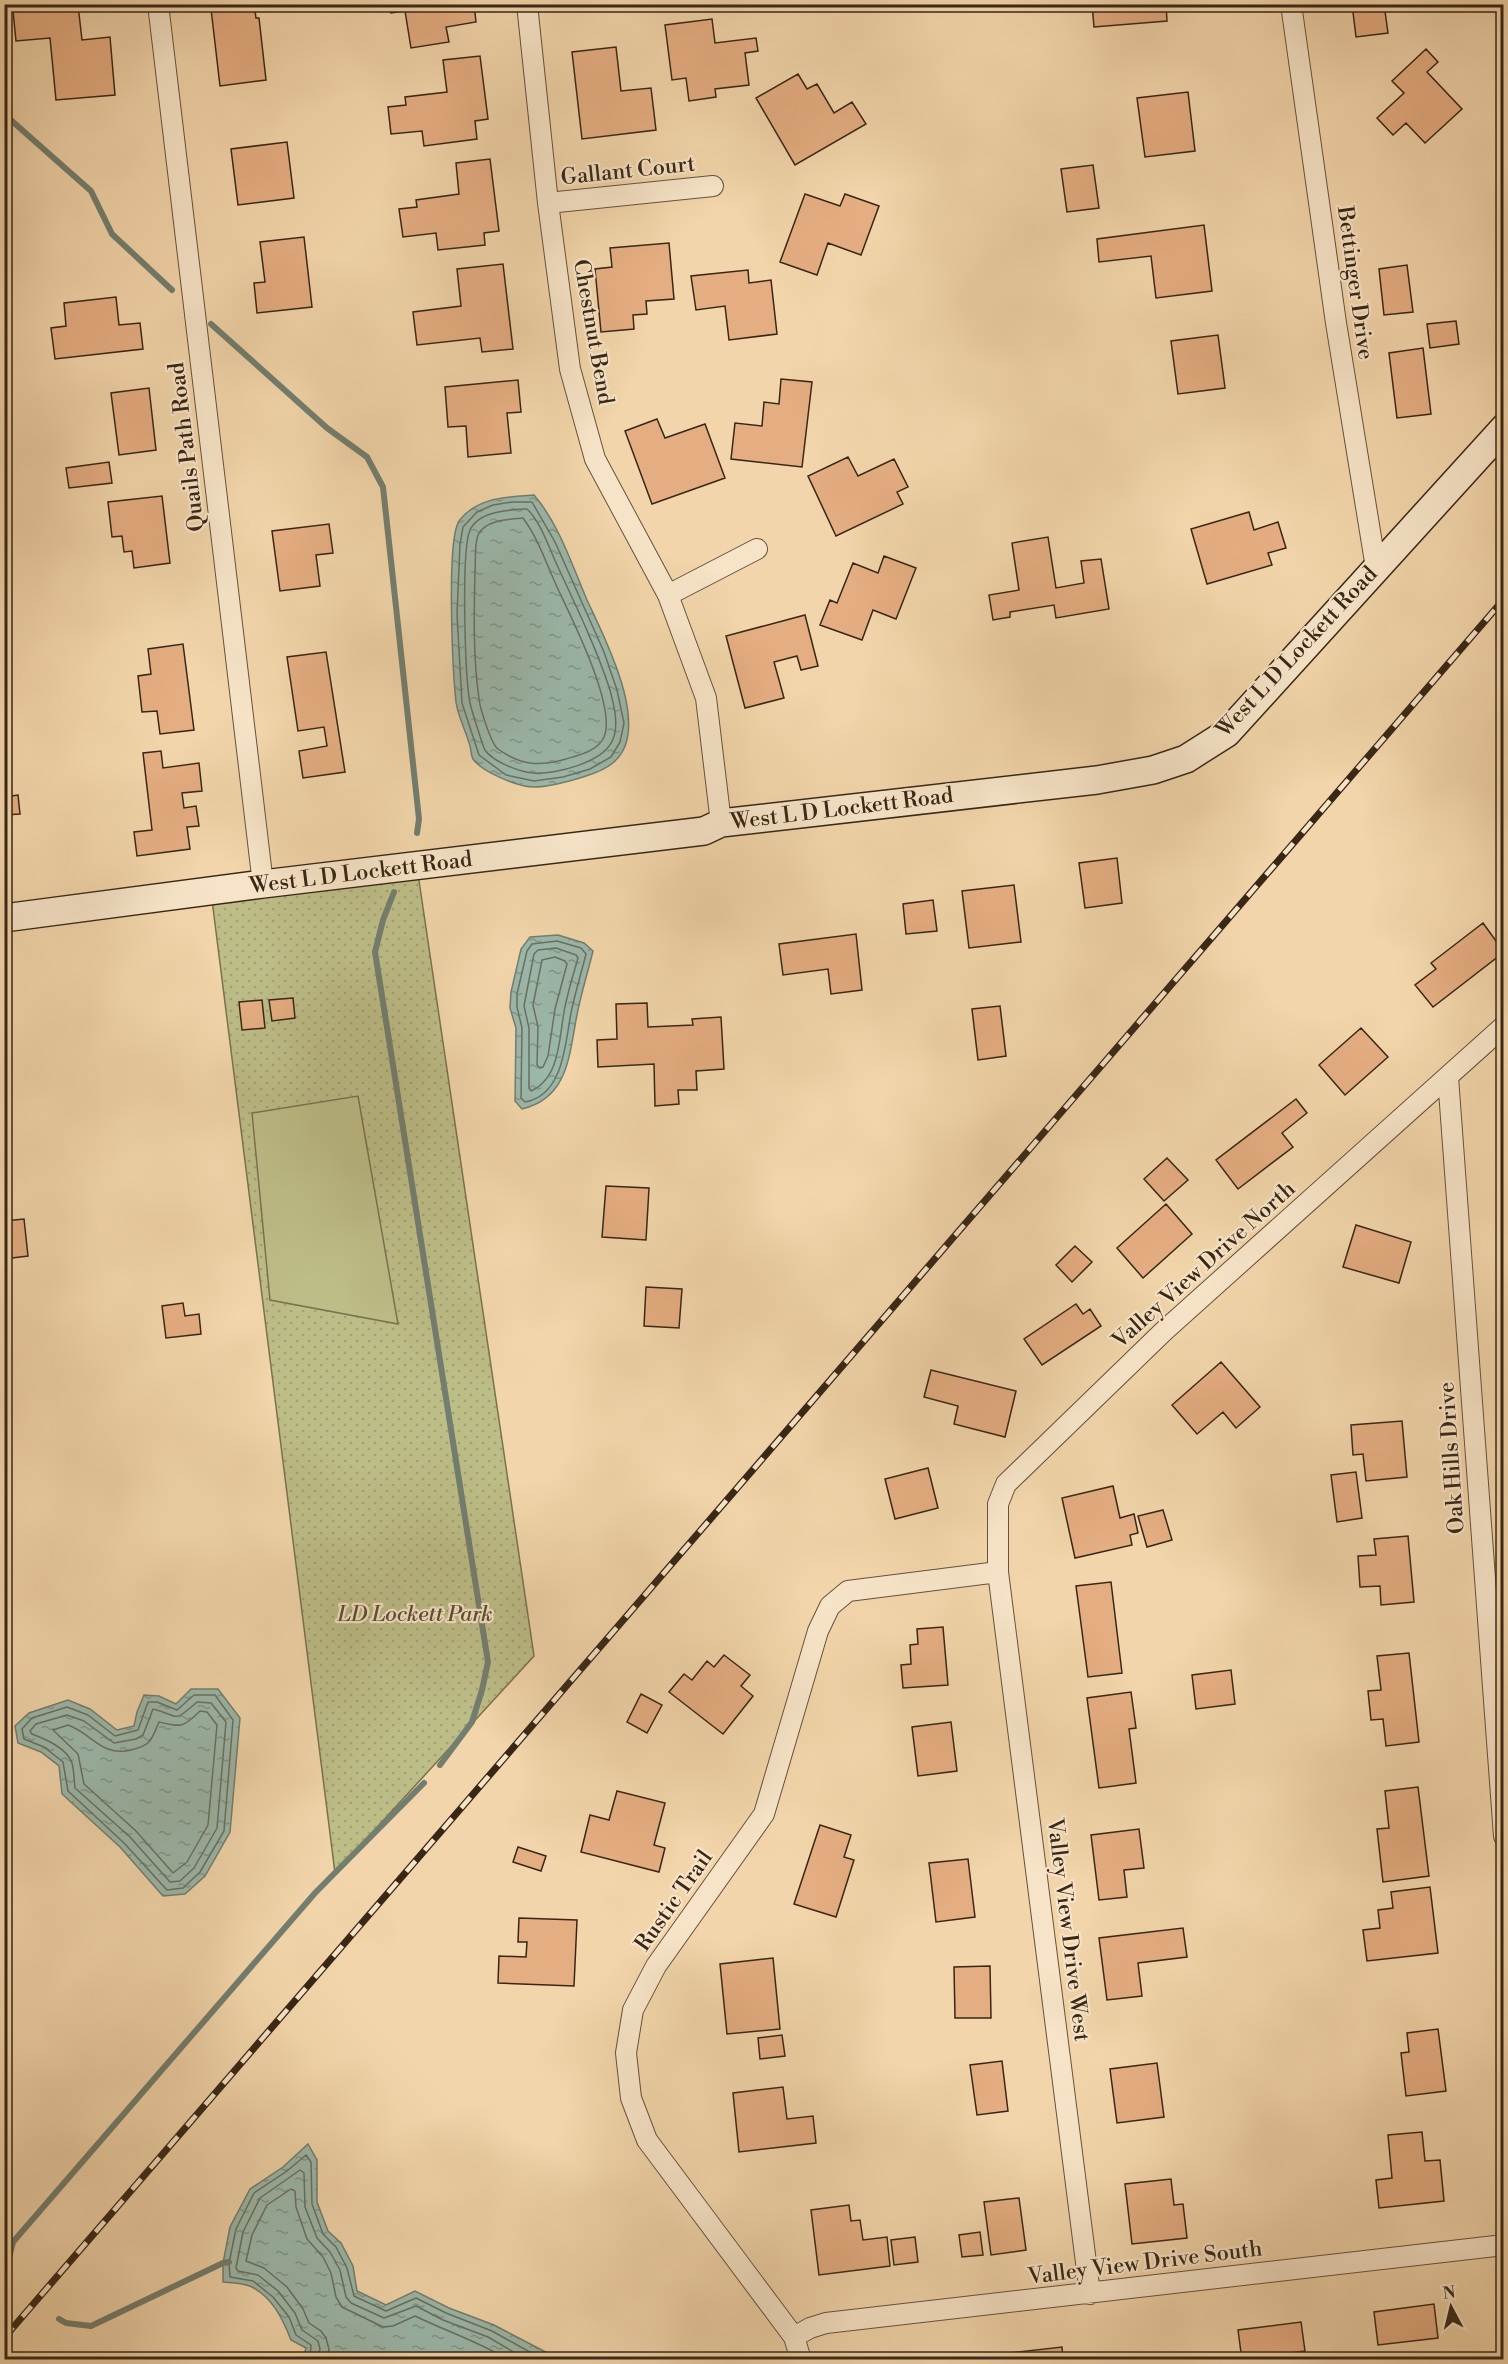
<svg xmlns="http://www.w3.org/2000/svg" width="1508" height="2364" viewBox="0 0 1508 2364" font-family="'Libre Bodoni',serif">
	<defs>
		<pattern id="park-dots" width="8" height="8" patternUnits="userSpaceOnUse" patternTransform="scale(1.5)"><rect width="8" height="8" fill="#bdbd87"/><path d="M2 2h.1M6 6h.1" fill="none" stroke="#a3a274" stroke-width="1.8" stroke-linecap="round"/></pattern>
		<pattern id="water-ripples" width="26" height="14" patternUnits="userSpaceOnUse" patternTransform="scale(1.5)"><rect width="26" height="14" fill="#9bb8ab"/><path d="M2 4q2-2 4 0t4 0M15 11q2-2 4 0t4 0" fill="none" stroke="#7f968a"/></pattern>
	</defs>
	<rect width="100%" height="100%" fill="#f2d5aa"/>
	<filter id="stains"><feTurbulence type="fractalNoise" baseFrequency=".00333" numOctaves="4"/><feColorMatrix values="0 0 0 0 .2 0 0 0 0 .09 0 0 0 0 .02 0 0 0 .5 -.17"/></filter>
	<radialGradient id="worn" r=".72"><stop offset=".6" stop-color="#630" stop-opacity="0"/><stop offset="1" stop-color="#630" stop-opacity=".3"/></radialGradient>
	<path fill="url(#park-dots)" stroke="#7a724e" stroke-width="1.5" d="M418 874 534 1656 335 1873 212 900Z"/>
	<path fill="#bdbd87" stroke="#7a724e" stroke-width="1.5" d="M358 1096 398 1324 270 1300 252 1113Z"/>
	<path fill="url(#water-ripples)" stroke="#737e6f" stroke-width="1.5" d="M534 495C559 524 572 565 587 600 604 637 652 727 615 761 607 769 593 774 583 777 567 782 550 787 534 787 518 787 482 772 473 759 471 756 471 749 470 746 466 731 458 717 456 702 453 674 446 541 459 521 477 497 507 497 534 495Z
		M558 935 584 943 593 951C588 972 581 993 577 1015 569 1054 569 1098 522 1109L515 1101 516 1028 510 1008 511 992 521 949 530 937Z
		M191 1689H218L240 1718 230 1832 205 1876 185 1894 163 1896 120 1847 62 1794 59 1766 41 1752 18 1743 15 1726 29 1713 68 1700 90 1709 117 1730 134 1726 137 1712 144 1695 159 1696 176 1704Z
		M308 2144 317 2160V2202L328 2231 341 2243 353 2266 357 2291 386 2305 415 2291 449 2308 494 2325 559 2359H303L306 2348 291 2340C283 2319 272 2297 252 2287 244 2283 232 2283 223 2282V2263L230 2227 250 2189 283 2167Z"/>
	<g fill="none" stroke-linecap="round" stroke-linejoin="round">
		<path stroke="#6a7060" stroke-width="1.5" d="M512 502H532L555 542 604 652 617 690 624 723 620 742 611 757 590 769 563 777 534 781 506 775 479 755 462 703 457 614 460 544 463 527 477 512 493 505Z
			M527 509C541 522 549 548 557 565 576 606 596 647 610 690 614 705 619 725 613 739 605 762 555 775 533 773 520 772 493 762 485 750 483 747 471 708 470 703 465 677 461 551 470 530 479 511 509 510 527 509Z
			M523 518C538 538 547 565 557 587 571 617 617 707 604 737 598 751 579 755 566 759 539 767 520 765 498 749 491 744 480 708 479 699 473 657 474 613 475 571 476 560 474 546 478 535 485 520 509 519 523 518Z
			M557 941 581 948 586 954C581 974 575 993 571 1013 565 1043 564 1095 525 1102L521 1098 522 1028 517 1007V994L527 951 532 944Z
			M556 948 576 955 578 958C573 976 567 994 564 1012 559 1039 560 1078 531 1091L529 1088V1028L524 1006 534 954 538 950Z
			M555 957 565 961 567 964 555 1009 548 1056 543 1067 540 1068 537 1065 538 1027 533 1005 542 960Z
			M194 1695H215L233 1720 224 1831 200 1872 183 1888 167 1890 124 1843 68 1791 63 1762 44 1747 24 1739 22 1729 32 1718 67 1707 88 1715 115 1736 138 1730 148 1702H157L177 1710Z
			M197 1702 211 1703 226 1722 217 1828 194 1868 180 1881 170 1882 130 1837 75 1788C74 1780 74 1770 72 1763 67 1748 45 1739 32 1734L30 1731 36 1724 67 1715 84 1721 114 1743 136 1739 143 1735 153 1709C181 1716 172 1724 197 1702Z
			M200 1711 207 1712 217 1725 208 1825 187 1862 173 1873 136 1831 84 1784 78 1754 53 1730 68 1725C93 1734 101 1757 131 1750 152 1745 151 1740 159 1722 181 1727 183 1728 200 1711Z
			M310 2360 311 2345 296 2335 289 2317 273 2297 253 2281 230 2277 229 2263 236 2229 254 2193 287 2171 306 2155 311 2162 312 2204 323 2234 336 2247 347 2268 354 2296 386 2311 416 2298 446 2313 492 2331 544 2360
			M317 2360 320 2349 318 2341 302 2330 295 2313 278 2291 258 2275 238 2271 236 2268 243 2232 260 2198 300 2170 304 2173 305 2207 317 2238 330 2252 340 2270 346 2297 351 2303 384 2318 416 2306 443 2320 488 2337 527 2360
			M327 2360 329 2349 326 2338 321 2331 309 2323 303 2309 287 2287 264 2268 246 2261 252 2235 267 2205 291 2189 295 2191 296 2207 307 2239 323 2257 331 2273 336 2297 342 2307 383 2327 393 2326 415 2316C446 2331 479 2342 509 2360"/>
		<path stroke="#737e6f" stroke-width="6" d="M4 114 91 191 112 234 172 290
			M211 324 327 428 367 457 383 487 419 819 417 833
			M394 892 383 920 375 952 488 1662 482 1690 472 1722 440 1765
			M5 2273 13 2242 315 1893 424 1783
			M59 2319 66 2323 91 2326 223 2263 229 2262"/>
	</g>
	<path fill="#e5ad82" stroke="#382716" stroke-width="1.5" d="M245 4H254L256 18H259L266 80 220 86 211 9Z
		M390 4H474L476 22 446 27 449 42 411 48 405 11 391 13Z
		M1092 4H1166L1167 21 1094 27Z
		M1352 4H1384L1388 33 1356 37Z
		M78 5 82 40 110 37 115 95 56 100 50 38 16 41 13 11Z
		M712 19 715 43 756 38 758 51 745 53 749 85 715 89 716 97 689 101 686 78 672 80 665 25Z
		M616 47 621 91 651 88 656 130 582 139 572 52Z
		M1426 49 1438 62 1427 72 1462 109 1425 143 1406 123 1393 135 1377 118 1404 93 1392 81Z
		M480 56 488 119 475 121 477 139 424 146 422 131 391 134 388 107 406 105 405 97 447 92 443 60Z
		M798 74 807 89 817 84 834 113 852 102 866 124 795 165 756 98Z
		M1188 92 1195 151 1145 157 1137 98Z
		M287 142 294 198 238 205 231 149Z
		M490 159 499 231 484 233 485 245 438 250 436 233 403 237 399 209 417 207 416 200 459 194 456 163Z
		M1093 165 1099 208 1067 212 1061 169Z
		M805 194 840 206 845 194 879 206 861 255 828 243 817 275 780 262Z
		M1204 225 1212 291 1156 298 1151 256 1099 262 1097 239Z
		M304 237 312 307 257 313 254 283 265 282 260 242Z
		M669 243 674 299 646 301 647 314 633 315 634 329 601 332 595 269 612 267 610 248Z
		M503 264 513 349 482 352 480 338 417 345 413 312 461 306 457 269Z
		M1407 265 1413 312 1384 315 1379 269Z
		M748 270 749 283 771 280 777 334 729 340 725 306 696 310 691 276Z
		M116 297 119 325 140 323 143 349 55 359 51 328 66 326 64 303Z
		M1456 321 1459 344 1430 348 1427 324Z
		M1218 335 1225 388 1178 394 1171 341Z
		M1423 348 1431 414 1397 418 1389 353Z
		M781 379 812 382 802 467 731 459 735 423 762 426 764 402 779 404Z
		M518 380 521 412 507 413 511 453 468 457 466 426 448 427 445 387Z
		M149 388 156 450 119 455 111 393Z
		M657 419 665 438 705 424 725 478 652 504 625 431Z
		M848 457 858 476 894 459 908 487 897 492 903 504 836 536 808 476Z
		M109 462 112 483 69 488 66 468Z
		M162 496 170 563 134 568 132 551 124 552 122 536 112 537 108 502Z
		M1249 512 1254 530 1278 522 1286 548 1268 553 1272 565 1207 584 1191 529Z
		M329 524 333 553 316 555 320 586 280 591 272 531Z
		M1048 537 1056 588 1084 583 1081 561 1101 559 1109 609 1056 618 1054 605 1010 612V617L993 620 989 595 1019 590 1012 543Z
		M884 556 916 568 896 619 873 610 862 640 820 625 830 600 837 603 853 563 878 573Z
		M805 615 818 666 801 670 797 656 774 662 784 698 745 708 726 636Z
		M183 644 194 730 160 734 157 711 142 712 138 676 151 674 148 649Z
		M326 652 345 772 303 778 299 751 327 746 324 727 298 731 287 657Z
		M161 751 163 768 199 763 202 791 182 793 184 808 196 806 199 826 187 827 190 849 137 856 134 832 152 830 143 753Z
		M18 795 20 814 4 815V797Z
		M1117 858 1122 903 1085 908 1079 863Z
		M1014 885 1021 942 969 948 962 891Z
		M933 900 937 931 906 934 903 904Z
		M1483 923 1504 952 1433 1007 1415 985 1436 969 1431 963Z
		M856 934 862 990 831 994 828 969 783 975 779 944Z
		M293 998 295 1018 272 1021 269 1000Z
		M262 1000 265 1028 242 1030 239 1002Z
		M647 1003 648 1027 693 1025 692 1019 721 1017 724 1069 696 1071 697 1090H678L679 1104 655 1106 654 1064 598 1067 597 1040 617 1039 616 1004Z
		M1000 1006 1006 1056 978 1060 972 1009Z
		M1361 1028 1388 1057 1345 1095 1319 1065Z
		M1296 1099 1307 1113 1282 1133 1293 1147 1238 1189 1216 1160Z
		M1167 1158 1188 1180 1164 1201 1144 1179Z
		M606 1186 649 1188 646 1240 602 1237Z
		M1166 1204 1192 1234 1143 1278 1117 1248Z
		M24 1219 28 1256 4 1259V1221Z
		M1356 1225 1411 1242 1399 1283 1343 1267Z
		M1075 1246 1092 1262 1072 1282 1056 1265Z
		M646 1287 682 1289 679 1328 644 1326Z
		M183 1303 185 1316 199 1314 201 1334 166 1338 162 1306Z
		M1076 1304 1083 1314 1090 1309 1101 1326 1042 1365 1024 1339Z
		M1221 1362 1260 1407 1236 1428 1223 1412 1197 1434 1172 1405Z
		M931 1370 1016 1391 1005 1437 954 1424 958 1406 924 1397Z
		M1402 1421 1407 1477 1366 1481 1363 1454 1353 1455 1351 1425Z
		M928 1468 938 1508 895 1519 885 1479Z
		M1356 1472 1362 1518 1337 1522 1331 1475Z
		M1113 1486 1120 1518 1134 1514 1138 1533 1130 1535 1132 1545 1075 1558 1062 1498Z
		M1163 1510 1172 1540 1147 1547 1138 1516Z
		M1408 1536 1414 1602 1381 1605 1380 1586 1360 1587 1358 1556 1376 1555 1374 1539Z
		M1111 1582 1122 1673 1088 1677 1076 1586Z
		M943 1627 948 1685 903 1688 901 1665 911 1664 910 1645 918 1644 917 1629Z
		M1409 1653 1419 1742 1386 1746 1383 1719 1371 1720 1368 1691 1381 1690 1377 1656Z
		M724 1655 750 1675 741 1686 753 1696 723 1734 669 1692 684 1674 692 1680 707 1661 714 1667Z
		M1231 1670 1235 1704 1196 1709 1192 1675Z
		M1131 1692 1136 1728 1129 1729 1136 1783 1099 1788 1087 1698Z
		M641 1694 662 1705 647 1733 627 1722Z
		M951 1722 957 1771 918 1776 912 1727Z
		M1418 1787 1429 1876 1383 1882 1377 1829 1389 1828 1385 1791Z
		M617 1791 665 1803 654 1845 665 1848 659 1872 581 1852 590 1815 609 1820Z
		M820 1825 851 1835 844 1857 854 1860 836 1917 794 1904Z
		M1139 1829 1144 1868 1124 1870 1127 1897 1099 1900 1091 1835Z
		M518 1847 546 1856 541 1871 513 1862Z
		M968 1859 975 1917 936 1922 929 1863Z
		M1430 1887 1438 1953 1367 1961 1363 1930 1380 1928 1378 1910 1393 1908 1391 1892Z
		M519 1918 577 1920 574 1986 498 1983 499 1956 526 1957 527 1942H518Z
		M1183 1928 1187 1957 1138 1963 1142 1996 1107 2000 1099 1938Z
		M773 1958 780 2029 727 2034 720 1964Z
		M990 1966 991 2018H955L954 1967Z
		M1438 2029 1446 2091 1406 2096 1401 2053 1409 2052 1407 2033Z
		M782 2035 785 2056 760 2059 758 2038Z
		M1002 2061 1008 2111 977 2115 970 2065Z
		M1157 2063 1164 2117 1117 2123 1110 2069Z
		M783 2087 787 2119 813 2116 816 2143 739 2152 733 2093Z
		M1422 2132 1425 2161 1440 2160 1444 2201 1379 2208 1376 2180 1392 2178 1388 2135Z
		M1171 2179 1174 2205 1183 2204 1187 2238 1132 2244 1125 2184Z
		M1019 2198 1026 2250 991 2255 984 2202Z
		M849 2205 851 2221 860 2220 863 2240 887 2237 890 2266 819 2275 811 2210Z
		M980 2232 983 2255 962 2257 959 2235Z
		M915 2237 918 2262 894 2265 891 2240Z
		M1434 2304 1438 2338 1378 2345 1374 2312Z
		M1301 2322 1305 2351 1268 2356 1269 2360H1242L1238 2330Z
		M1062 2347 1063 2360H977L976 2357Z"/>
	<g fill="none" stroke-linecap="round" stroke-linejoin="round">
		<g stroke="#66523b" stroke-width="22">
			<path id="minor" d="M158 4 263 884
				M527 4 548 203 570 369 595 459 668 595 706 698 721 823
				M1291 4 1336 323 1376 568
				M548 203 713 186
				M668 595 757 549
				M1448 1077 1504 1836
				M1090 2294 998 1572V1504L1006 1484 1164 1331 1504 1026
				M794 2337 810 2328 826 2323 1504 2245
				M801 2360 794 2337 647 2140 631 2098 626 2053 633 2010 656 1966 764 1814 818 1631 830 1606 848 1591 998 1572"/>
		</g>
		<g stroke="#382716" stroke-width="30">
			<path id="secondary" d="M4 918 263 884 704 831 721 823 1097 780 1153 770 1186 759 1227 733 1504 428"/>
		</g>
		<use href="#minor" stroke="#f7e4c8" stroke-width="20"/>
		<use href="#secondary" stroke="#f7e4c8" stroke-width="27"/>
		<g stroke="#382716" stroke-width="7">
			<path id="rail" d="M4 2338 1504 599"/>
		</g>
		<use href="#rail" stroke="#f7e4c8" stroke-width="4.5" stroke-dasharray="14" stroke-linecap="butt"/>
	</g>
	<g text-anchor="middle" dominant-baseline="central" stroke-width="4.5" stroke-linejoin="round" paint-order="stroke">
		<g font-size="22" fill="#382716" stroke="#f7e4c8">
			<text transform="translate(628 171) rotate(-6)">Gallant Court</text>
			<text transform="translate(1355 283) rotate(82)">Bettinger Drive</text>
			<text transform="translate(593 332) rotate(80)">Chestnut Bend</text>
			<text transform="translate(187 447) rotate(-97)">Quails Path Road</text>
			<text transform="translate(1297 652) rotate(-47)">West L D Lockett Road</text>
			<text transform="translate(842 809) rotate(-7)">West L D Lockett Road</text>
			<text transform="translate(361 873) rotate(-7)">West L D Lockett Road</text>
			<text transform="translate(1204 1265) rotate(-42)">Valley View Drive North</text>
			<text transform="translate(1452 1458) rotate(-94)">Oak Hills Drive</text>
			<text transform="translate(674 1901) rotate(-55)">Rustic Trail</text>
			<text transform="translate(1068 1930) rotate(83)">Valley View Drive West</text>
			<text transform="translate(1145 2263) rotate(-7)">Valley View Drive South</text>
		</g>
		<g font-size="22" font-style="italic" fill="#594c32" stroke="#f7e4c8">
			<text x="415" y="1614">LD Lockett Park</text>
		</g>
	</g>
	<rect width="1508" height="2364" fill="none" stroke="#f2d5aa" stroke-width="24"/>
	<rect x="6" y="6" width="1496" height="2352" fill="none" stroke="#382716" stroke-width="3"/>
	<rect x="12" y="12" width="1484" height="2340" fill="none" stroke="#382716" stroke-width="1.5"/>
	<g transform="translate(1451 2307) rotate(353)" stroke="#f7e4c8" stroke-width="4.5" paint-order="stroke">
	<path d="M0-4.5L10 22L0 15L-10 22Z" fill="#382716"/>
	<text y="-9" font-size="16" font-weight="bold" text-anchor="middle" fill="#382716">N</text>
	</g>
	<rect width="100%" height="100%" filter="url(#stains)"/>
	<rect width="100%" height="100%" fill="url(#worn)"/>
</svg>
